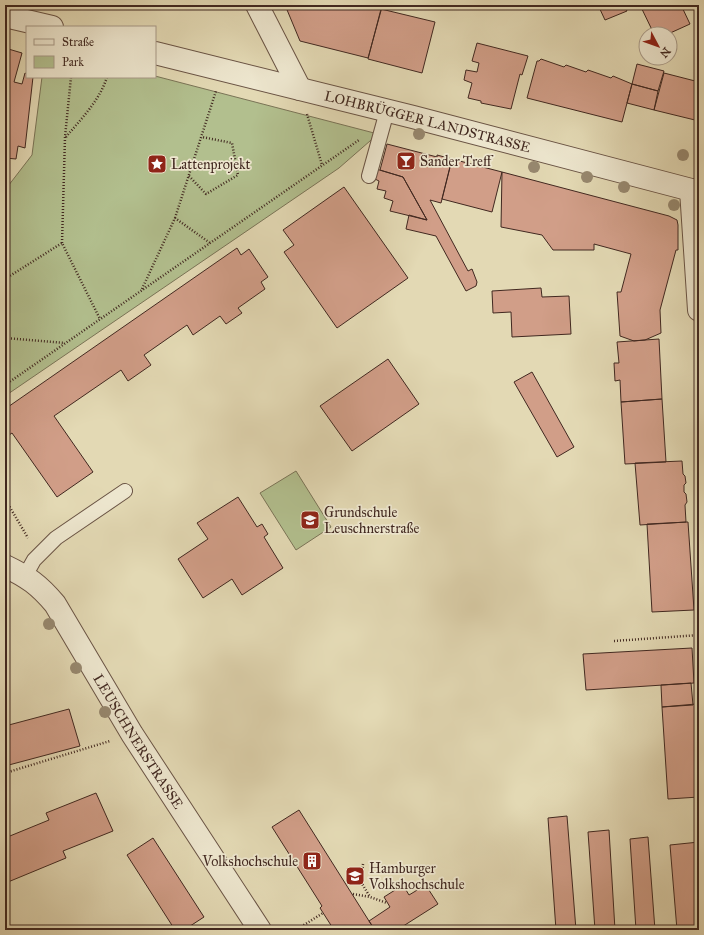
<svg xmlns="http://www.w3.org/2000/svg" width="704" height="935" viewBox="0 0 704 935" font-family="'IM FELL Great Primer',serif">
	<rect width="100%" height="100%" fill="#e3d9b4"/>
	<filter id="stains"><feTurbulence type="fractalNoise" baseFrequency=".005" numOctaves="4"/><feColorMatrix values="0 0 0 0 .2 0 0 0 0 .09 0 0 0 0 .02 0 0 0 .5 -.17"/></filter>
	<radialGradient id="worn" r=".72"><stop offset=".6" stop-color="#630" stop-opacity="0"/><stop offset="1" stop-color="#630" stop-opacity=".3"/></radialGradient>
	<path fill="#b2bf8e" stroke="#7a7457" d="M155 76 378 134 339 168 5 396V190L32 155 42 77H155Z
		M296 471 331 527 296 550 260 493Z"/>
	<path fill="#d19e88" stroke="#412820" d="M285 5H374L382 7 368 58 300 41Z
		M598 5H624L627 11 605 20Z
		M640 5H681L690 24 668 34H654Z
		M381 9 435 22 422 73 368 59Z
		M477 43 528 56 522 75 520 74 511 109 481 103V101L468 98 472 83 464 80 466 70 477 72 479 63 472 61Z
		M5 48 22 53 14 82 22 84 25 73 27 74V77H33L25 148 18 146 16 159 5 158Z
		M541 59 564 67 566 65 586 72 588 70 611 78 613 76 632 84 622 122 527 98 537 61H539Z
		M637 64 664 71 658 91 632 84Z
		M664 73 699 82V121L654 110Z
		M632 84 658 91 654 110 627 103Z
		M387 144 437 157V155L452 159 441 203 430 200 468 271 472 269 477 282 476 286 466 291 436 236 406 229 409 215 427 220 403 177 380 170Z
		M452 159 502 172 492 212 442 199Z
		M376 169 403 177 427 220 390 211 393 201 384 198 386 191 377 189 379 181 373 178Z
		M502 172 669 216 677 220 678 225V250H676L660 310 661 333 645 340 634 341 620 336 617 292H621L631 254 594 244V250H553L542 235 501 227Z
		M344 187 408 278 337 328 284 252 294 245 283 230Z
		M237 248 241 255 249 249 268 277 261 282 265 289 238 308 242 313 226 324 220 316 193 335 187 325 144 355 151 365 128 381 121 370 54 416 93 472 57 497 12 433 9 435 5 430V409Z
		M541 288 542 297 569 296 571 334 512 337 511 312 493 313 492 291Z
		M659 339 662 399 621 402 620 380 615 381 614 363H619L617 342Z
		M388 359 419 404 352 451 320 406Z
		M532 372 574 447 557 457 514 382Z
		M662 399 666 462 625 464 621 402Z
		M682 461 683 474 685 476 686 483 684 485V492L686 494 687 502 685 505 686 522 640 525 635 463Z
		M238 497 257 527 262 524 268 534 264 537 283 568 242 595 232 579 203 598 178 559 208 539 197 523Z
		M688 522 694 610 652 612 647 524Z
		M692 648 694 683 586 690 583 654Z
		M691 683 693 705 662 707 661 685Z
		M696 704 699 752V797L668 799 662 707Z
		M69 709 80 746 5 766V726Z
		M96 793 113 831 63 851 66 858 8 882 5 875V838L49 820 46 813Z
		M299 810 369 921 375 930H334L320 908 322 906 272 827Z
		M567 816 576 930H556L548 818Z
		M609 830 615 930H595L588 832Z
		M648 837 655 930H636L630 839Z
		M153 838 204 917 184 930H175L127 855Z
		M699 842V930H677L670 845Z
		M425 884 438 904 397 930H375L369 921 390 907 384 897 403 885 409 895 424 886 423 885Z"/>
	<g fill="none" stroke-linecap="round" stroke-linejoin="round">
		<g stroke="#6a5445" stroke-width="16">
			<path id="service" d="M369 176 387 111
				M25 576 34 560 56 538 125 491"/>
		</g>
		<g stroke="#6a5445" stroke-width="24">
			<g id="minor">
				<path d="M257 5 300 89"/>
				<path d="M691 190 699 310"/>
				<path id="s1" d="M5 566C28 577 39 585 55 604L132 734 260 930"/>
			</g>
		</g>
		<g stroke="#6a5445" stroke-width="24">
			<g id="tertiary">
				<path d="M5 16 52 27"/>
				<path id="s2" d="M155 53 413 117 699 192"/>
			</g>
		</g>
		<path stroke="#412820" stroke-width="2.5" stroke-dasharray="1 2" stroke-linecap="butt" d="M307 114 322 165
			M66 137C81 119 100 100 107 77
			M189 176 206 194 238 175 232 143 202 137
			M175 218 216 91
			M62 243 65 137 71 77
			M5 279 62 243 100 319
			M142 289 175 218 210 243
			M5 338 65 343
			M5 385 359 140
			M5 499 28 538
			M614 641 699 635
			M5 773 110 741
			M363 864 361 882 370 897
			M353 894 370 897 387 903
			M296 930 323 913"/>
		<use href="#service" stroke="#ede6ce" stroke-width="14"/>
		<use href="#minor" stroke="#ede6ce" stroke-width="22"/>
		<use href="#tertiary" stroke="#ede6ce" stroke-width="22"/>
	</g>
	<g fill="#97886f">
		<circle cx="419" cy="134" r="6"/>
		<circle cx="683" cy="155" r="6"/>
		<circle cx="534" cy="167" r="6"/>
		<circle cx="587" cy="177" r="6"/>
		<circle cx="624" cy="187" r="6"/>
		<circle cx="674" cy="205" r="6"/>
		<circle cx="49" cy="624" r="6"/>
		<circle cx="76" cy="668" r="6"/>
		<circle cx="105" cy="712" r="6"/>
	</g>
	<defs>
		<g id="bar-square" transform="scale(1)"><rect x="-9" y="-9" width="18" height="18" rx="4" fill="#8f2418" stroke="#ede6ce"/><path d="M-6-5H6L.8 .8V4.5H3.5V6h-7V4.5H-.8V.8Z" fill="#fff"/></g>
		<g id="sight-square" transform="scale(1)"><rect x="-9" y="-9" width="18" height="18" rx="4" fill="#8f2418" stroke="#ede6ce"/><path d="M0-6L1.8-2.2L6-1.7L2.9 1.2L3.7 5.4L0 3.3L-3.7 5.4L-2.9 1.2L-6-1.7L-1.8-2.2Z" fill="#fff"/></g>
		<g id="school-square" transform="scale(1)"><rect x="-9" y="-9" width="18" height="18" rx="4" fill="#8f2418" stroke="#ede6ce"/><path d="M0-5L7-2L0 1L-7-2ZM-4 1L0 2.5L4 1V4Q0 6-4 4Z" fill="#fff"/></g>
		<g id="building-square" transform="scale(1)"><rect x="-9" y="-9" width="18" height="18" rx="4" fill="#8f2418" stroke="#ede6ce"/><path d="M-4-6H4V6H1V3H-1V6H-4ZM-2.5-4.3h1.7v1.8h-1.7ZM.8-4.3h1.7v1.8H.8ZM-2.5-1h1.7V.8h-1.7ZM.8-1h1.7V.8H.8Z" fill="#fff"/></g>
		<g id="university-square" transform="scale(1)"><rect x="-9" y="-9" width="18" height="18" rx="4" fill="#8f2418" stroke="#ede6ce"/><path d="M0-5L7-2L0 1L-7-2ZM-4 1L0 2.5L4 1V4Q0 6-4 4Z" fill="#fff"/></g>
	</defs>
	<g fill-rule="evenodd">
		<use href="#bar-square" x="406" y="161"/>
		<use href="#sight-square" x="157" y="164"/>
		<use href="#school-square" x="310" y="520"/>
		<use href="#building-square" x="312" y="861"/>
		<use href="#university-square" x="355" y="876"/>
	</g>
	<g text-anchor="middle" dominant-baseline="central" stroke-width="3.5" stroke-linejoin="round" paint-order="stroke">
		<g font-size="14" fill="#412820" stroke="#ede6ce">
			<text stroke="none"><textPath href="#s2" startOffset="281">LOHBRÜGGER LANDSTRASSE</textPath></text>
			<text stroke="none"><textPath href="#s1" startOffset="224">LEUSCHNERSTRASSE</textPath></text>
		</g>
		<g font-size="14" fill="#412820" stroke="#ede6ce" text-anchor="start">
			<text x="420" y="161">Sander Treff</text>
			<text x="171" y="164">Lattenprojekt</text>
			<text x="324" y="512">Grundschule<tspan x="324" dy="16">Leuschnerstraße</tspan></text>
			<text x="298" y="861" text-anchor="end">Volkshochschule</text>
			<text x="369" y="868">Hamburger<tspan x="369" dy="16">Volkshochschule</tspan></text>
		</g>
	</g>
	<rect width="704" height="935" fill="none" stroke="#e3d9b4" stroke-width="20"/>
	<rect x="6" y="6" width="692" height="923" fill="none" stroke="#412820" stroke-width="2"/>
	<rect x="10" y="10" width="684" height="915" fill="none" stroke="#412820"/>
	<rect x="26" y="26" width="130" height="52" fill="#ede6ce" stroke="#a89a88"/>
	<rect x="34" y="39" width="20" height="6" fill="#ede6ce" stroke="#a89a88"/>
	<text x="62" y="46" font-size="12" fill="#412820">Straße</text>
	<rect x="34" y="56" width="20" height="12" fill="#b2bf8e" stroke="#a89a88"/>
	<text x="62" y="66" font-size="12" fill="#412820">Park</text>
	<g transform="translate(658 46) rotate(131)"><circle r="19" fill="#ede6ce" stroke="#a89a88"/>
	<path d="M0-3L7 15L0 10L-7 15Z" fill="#8f2418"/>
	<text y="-6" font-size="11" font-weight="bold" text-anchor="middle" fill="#412820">N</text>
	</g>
	<rect width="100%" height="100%" filter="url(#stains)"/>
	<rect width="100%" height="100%" fill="url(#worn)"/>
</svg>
